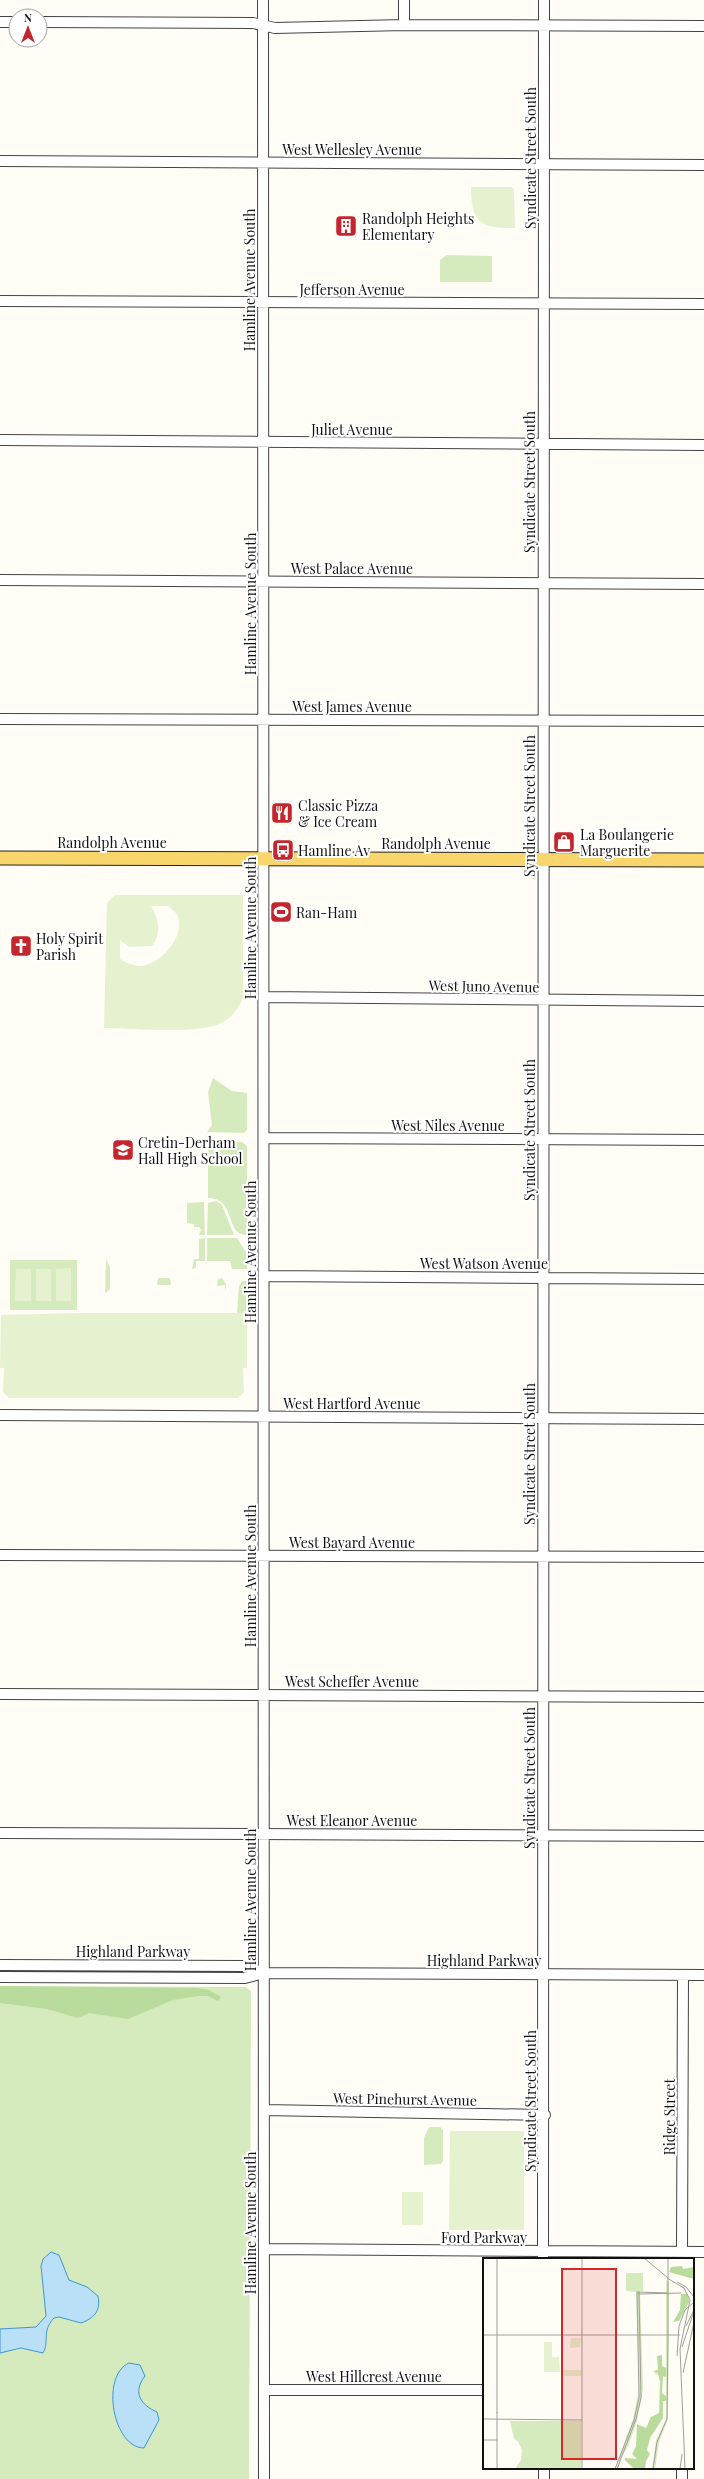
<svg xmlns="http://www.w3.org/2000/svg" width="704" height="2479" viewBox="0 0 704 2479" font-family="'Playfair Display',serif">
	<rect width="100%" height="100%" fill="#fffdf5"/>
	<path fill="#d5ebbd" d="M447 255 492 256V282H440V260Z
		M213 1078 232 1091 247 1093V1130L244 1133 207 1132 212 1125 208 1092Z
		M211 1141 242 1142 247 1146V1235C224 1235 237 1198 208 1198V1144Z
		M216 1201 222 1205 234 1235H207L208 1203Z
		M204 1202 205 1235H199L201 1230 199 1227H194V1224L187 1223V1203Z
		M205 1238V1261H196V1268L192 1269 194 1259H199V1239Z
		M207 1238H237L247 1254V1269H232L230 1261H207Z
		M106 1259 110 1267V1289L105 1293Z
		M10 1260H77V1310H10Z
		M158 1278H170L171 1285H157Z
		M222 1278 226 1284V1292L225 1285 217 1286 218 1279Z
		M242 1281H247V1313H237L239 1286Z
		M0 1986 246 1987 251 1991 249 2479H0Z
		M429 2127H440L443 2130V2161L441 2164 424 2165V2138Z"/>
	<path fill="#b9dc9c" d="M0 1986 198 1988 209 1990 221 1997 218 2001 208 1996H197L173 2000 128 2019 89 2013 78 2018 47 2009 0 2003Z"/>
	<path fill="#e6f2cf" fill-rule="evenodd" d="M471 187H511L514 189 515 228C480 229 471 222 471 187Z
		M115 895H243V998C238 1009 232 1018 221 1023 197 1035 133 1028 104 1028L107 903ZM151 906H169C171 909 176 912 177 915 186 935 164 960 146 965 137 968 127 963 120 959V940L129 947 152 946C162 933 159 919 151 906Z
		M71 1268V1301H56V1269Z
		M16 1269H31V1301H15Z
		M36 1269H51V1301H36Z
		M78 1313H247V1368H243L244 1392 238 1398H9L3 1392 4 1368H0L1 1315Z
		M450 2131H524V2230H449Z
		M402 2192H423V2225H402Z"/>
	<path fill="#b9e0f7" stroke="#3f96cf" d="M51 2252 59 2255 69 2280 87 2287 98 2296C101 2310 95 2318 81 2323L59 2317 54 2318C41 2332 50 2341 43 2353L21 2348 0 2353V2329L36 2327 46 2316 41 2266 43 2259Z
		M129 2363 140 2365 145 2376C132 2393 141 2405 157 2412L159 2420 144 2448C113 2448 100 2376 129 2363Z"/>
	<g fill="none" stroke-linecap="round" stroke-linejoin="round">
		<g stroke="#444" stroke-width="12">
			<path id="minor" d="M263 0 264 2479
				M0 22H16
				M40 22 253 23 275 28 404 25 704 26
				M404 25V0
				M0 161 704 165
				M0 301 704 304
				M0 440 704 445
				M0 580 704 584
				M0 719 704 721
				M264 997 704 1001
				M264 1138 704 1140
				M264 1276 704 1279
				M0 1415 704 1419
				M0 1555 704 1557
				M0 1694 704 1697
				M0 1833 704 1836
				M0 1965 244 1966 264 1973
				M0 1977 245 1978 264 1973 704 1975
				M264 2110 545 2115
				M264 2249 704 2252
				M682 2257 683 1975
				M543 2259 544 0
				M264 2390H484
				M544 2479V2468
				M682 2479V2468"/>
		</g>
		<g stroke="#222" stroke-width="15">
			<path id="major" d="M0 858 704 860"/>
		</g>
		<use href="#minor" stroke="#fff" stroke-width="10"/>
		<use href="#major" stroke="#f9d66b" stroke-width="13"/>
	</g>
	<defs>
		<g id="building-square" transform="scale(1.15)"><rect x="-9" y="-9" width="18" height="18" rx="4" fill="#c4262e" stroke="#fff"/><path d="M-4-6H4V6H1V3H-1V6H-4ZM-2.5-4.3h1.7v1.8h-1.7ZM.8-4.3h1.7v1.8H.8ZM-2.5-1h1.7V.8h-1.7ZM.8-1h1.7V.8H.8Z" fill="#fff"/></g>
		<g id="restaurant-square" transform="scale(1.15)"><rect x="-9" y="-9" width="18" height="18" rx="4" fill="#c4262e" stroke="#fff"/><path d="M-5-6h1v4h1v-4h1v4h1v-4h1v5L-1.5 .5V6h-2V.5L-5-1ZM5-6V6H3V1.5H1.5Q1.5-4 5-6Z" fill="#fff"/></g>
		<g id="shop-square" transform="scale(1.15)"><rect x="-9" y="-9" width="18" height="18" rx="4" fill="#c4262e" stroke="#fff"/><path d="M-5-2.5h2.3a2.7 3.5 0 0 1 5.4 0H5L5.5 6h-11ZM-1.5-2.5h3a1.5 2.3 0 0 0-3 0Z" fill="#fff"/></g>
		<g id="bus-square" transform="scale(1.15)"><rect x="-9" y="-9" width="18" height="18" rx="4" fill="#c4262e" stroke="#fff"/><path d="M-5-6H5V4H4V6H2V4H-2V6H-4V4H-5ZM-3.5-4V0h7V-4ZM-3.5 1.2v1.5H-2V1.2ZM2 1.2v1.5H3.5V1.2Z" fill="#fff"/></g>
		<g id="stadium-square" transform="scale(1.15)"><rect x="-9" y="-9" width="18" height="18" rx="4" fill="#c4262e" stroke="#fff"/><path d="M0-5a6.5 5 0 1 0 0 10a6.5 5 0 1 0 0-10ZM-3.5-1.8h7v3.6h-7Z" fill="#fff"/></g>
		<g id="church-square" transform="scale(1.15)"><rect x="-9" y="-9" width="18" height="18" rx="4" fill="#c4262e" stroke="#fff"/><path d="M-1.2-6h2.4v3.5h3.3v2.4h-3.3V6h-2.4V-.1h-3.3v-2.4h3.3Z" fill="#fff"/></g>
		<g id="school-square" transform="scale(1.15)"><rect x="-9" y="-9" width="18" height="18" rx="4" fill="#c4262e" stroke="#fff"/><path d="M0-5L7-2L0 1L-7-2ZM-4 1L0 2.5L4 1V4Q0 6-4 4Z" fill="#fff"/></g>
	</defs>
	<g fill-rule="evenodd">
		<use href="#building-square" x="346" y="226"/>
		<use href="#restaurant-square" x="282" y="813"/>
		<use href="#shop-square" x="564" y="842"/>
		<use href="#bus-square" x="283" y="850"/>
		<use href="#stadium-square" x="281" y="912"/>
		<use href="#church-square" x="21" y="946"/>
		<use href="#school-square" x="123" y="1150"/>
	</g>
	<g text-anchor="middle" dominant-baseline="central" stroke-width="4" stroke-linejoin="round" paint-order="stroke">
		<g font-size="14" fill="#111" stroke="#fff">
			<text x="352" y="149">West Wellesley Avenue</text>
			<text transform="translate(530 158) rotate(-90)">Syndicate Street South</text>
			<text transform="translate(249 280) rotate(-90)">Hamline Avenue South</text>
			<text x="352" y="289">Jefferson Avenue</text>
			<text x="352" y="429">Juliet Avenue</text>
			<text transform="translate(529 482) rotate(-90)">Syndicate Street South</text>
			<text x="352" y="568">West Palace Avenue</text>
			<text transform="translate(250 604) rotate(-90)">Hamline Avenue South</text>
			<text x="352" y="706">West James Avenue</text>
			<text transform="translate(529 806) rotate(-90)">Syndicate Street South</text>
			<text x="112" y="842">Randolph Avenue</text>
			<text x="436" y="843">Randolph Avenue</text>
			<text transform="translate(250 928) rotate(-90)">Hamline Avenue South</text>
			<text transform="translate(484 986) rotate(1)">West Juno Avenue</text>
			<text x="448" y="1125">West Niles Avenue</text>
			<text transform="translate(529 1130) rotate(-90)">Syndicate Street South</text>
			<text transform="translate(250 1252) rotate(-90)">Hamline Avenue South</text>
			<text x="484" y="1263">West Watson Avenue</text>
			<text x="352" y="1403">West Hartford Avenue</text>
			<text transform="translate(529 1454) rotate(-90)">Syndicate Street South</text>
			<text x="352" y="1542">West Bayard Avenue</text>
			<text transform="translate(250 1576) rotate(-90)">Hamline Avenue South</text>
			<text x="352" y="1681">West Scheffer Avenue</text>
			<text transform="translate(529 1778) rotate(-90)">Syndicate Street South</text>
			<text x="352" y="1820">West Eleanor Avenue</text>
			<text transform="translate(250 1900) rotate(-90)">Hamline Avenue South</text>
			<text x="133" y="1951">Highland Parkway</text>
			<text x="484" y="1960">Highland Parkway</text>
			<text transform="translate(405 2099) rotate(1)">West Pinehurst Avenue</text>
			<text transform="translate(530 2101) rotate(-90)">Syndicate Street South</text>
			<text transform="translate(669 2117) rotate(-90)">Ridge Street</text>
			<text transform="translate(250 2223) rotate(-90)">Hamline Avenue South</text>
			<text x="484" y="2237">Ford Parkway</text>
			<text x="374" y="2376">West Hillcrest Avenue</text>
		</g>
		<g font-size="14" fill="#111" stroke="#fff" text-anchor="start">
			<text x="362" y="218">Randolph Heights<tspan x="362" dy="16">Elementary</tspan></text>
			<text x="298" y="805">Classic Pizza<tspan x="298" dy="16">&amp; Ice Cream</tspan></text>
			<text x="580" y="834">La Boulangerie<tspan x="580" dy="16">Marguerite</tspan></text>
			<text x="298" y="850">Hamline Av</text>
			<text x="296" y="912">Ran-Ham</text>
			<text x="36" y="938">Holy Spirit<tspan x="36" dy="16">Parish</tspan></text>
			<text x="138" y="1142">Cretin-Derham<tspan x="138" dy="16">Hall High School</tspan></text>
		</g>
	</g>
	<g transform="translate(483 2258)">
		<rect width="211" height="211" fill="#fffdf5"/>
		<path d="M143 15H160V33H157L160 131 154 163 146 186 132 211 150 161 156 131 153 34 143 33ZM183 22 186 24 185 161 176 184 172 211H169L173 182 183 161V119L172 116 171 113 183 109ZM27 163H98V211H32L38 202 39 192 35 183 31 181Z" fill="#d5ebbd"/>
		<path d="M199 8 200 11 211 9V21L186 14 188 9ZM198 36H205L206 44 196 63 190 64 197 52ZM179 97V108L183 110V119L180 118 179 135 183 138V143H180V160L167 180 164 192 167 196 163 203 162 211 150 210 142 202V200L154 201 149 196 153 188 154 166 163 170 168 159 176 155 177 124 175 115 171 113 175 112 174 98Z" fill="#b9dc9c"/>
		<path d="M88 80H98L97 89 87 90ZM61 84H69V99H76L77 114H61ZM79 112H98V118H80Z" fill="#e6f2cf"/>
		<path fill="none" stroke="#a09f9a" stroke-width="1" d="M99 0V211M161 0 185 20M184 20 201 30 207 42 197 91 202 211M194 24 203 29 211 39M155 36 198 35M203 68 211 52M0 77H197M185 77V0M199 89 210 56M194 98 196 68 202 52 211 44M200 115 211 64M14 154V179M14 155V0M0 161 99 162M0 182H14M14 211V179M132 211 151 162 156 140 154 34 185 35M134 211 153 161 158 140 156 34M170 211 174 184 184 161 185 77M197 211 199 196"/>
		<path fill="#d62828" fill-opacity="0.15" stroke="#d62828" stroke-width="2" d="M79 11H133V201H79Z"/>
		<rect width="211" height="211" fill="none" stroke="#111" stroke-width="2"/>
	</g>
	<g transform="translate(28 28)"><circle r="19" fill="#ffffff" stroke="#a0a0a0"/>
	<path d="M0-3L7 15L0 10L-7 15Z" fill="#c4262e"/>
	<text y="-6" font-size="11" font-weight="bold" text-anchor="middle" fill="#111111">N</text>
	</g>
</svg>
